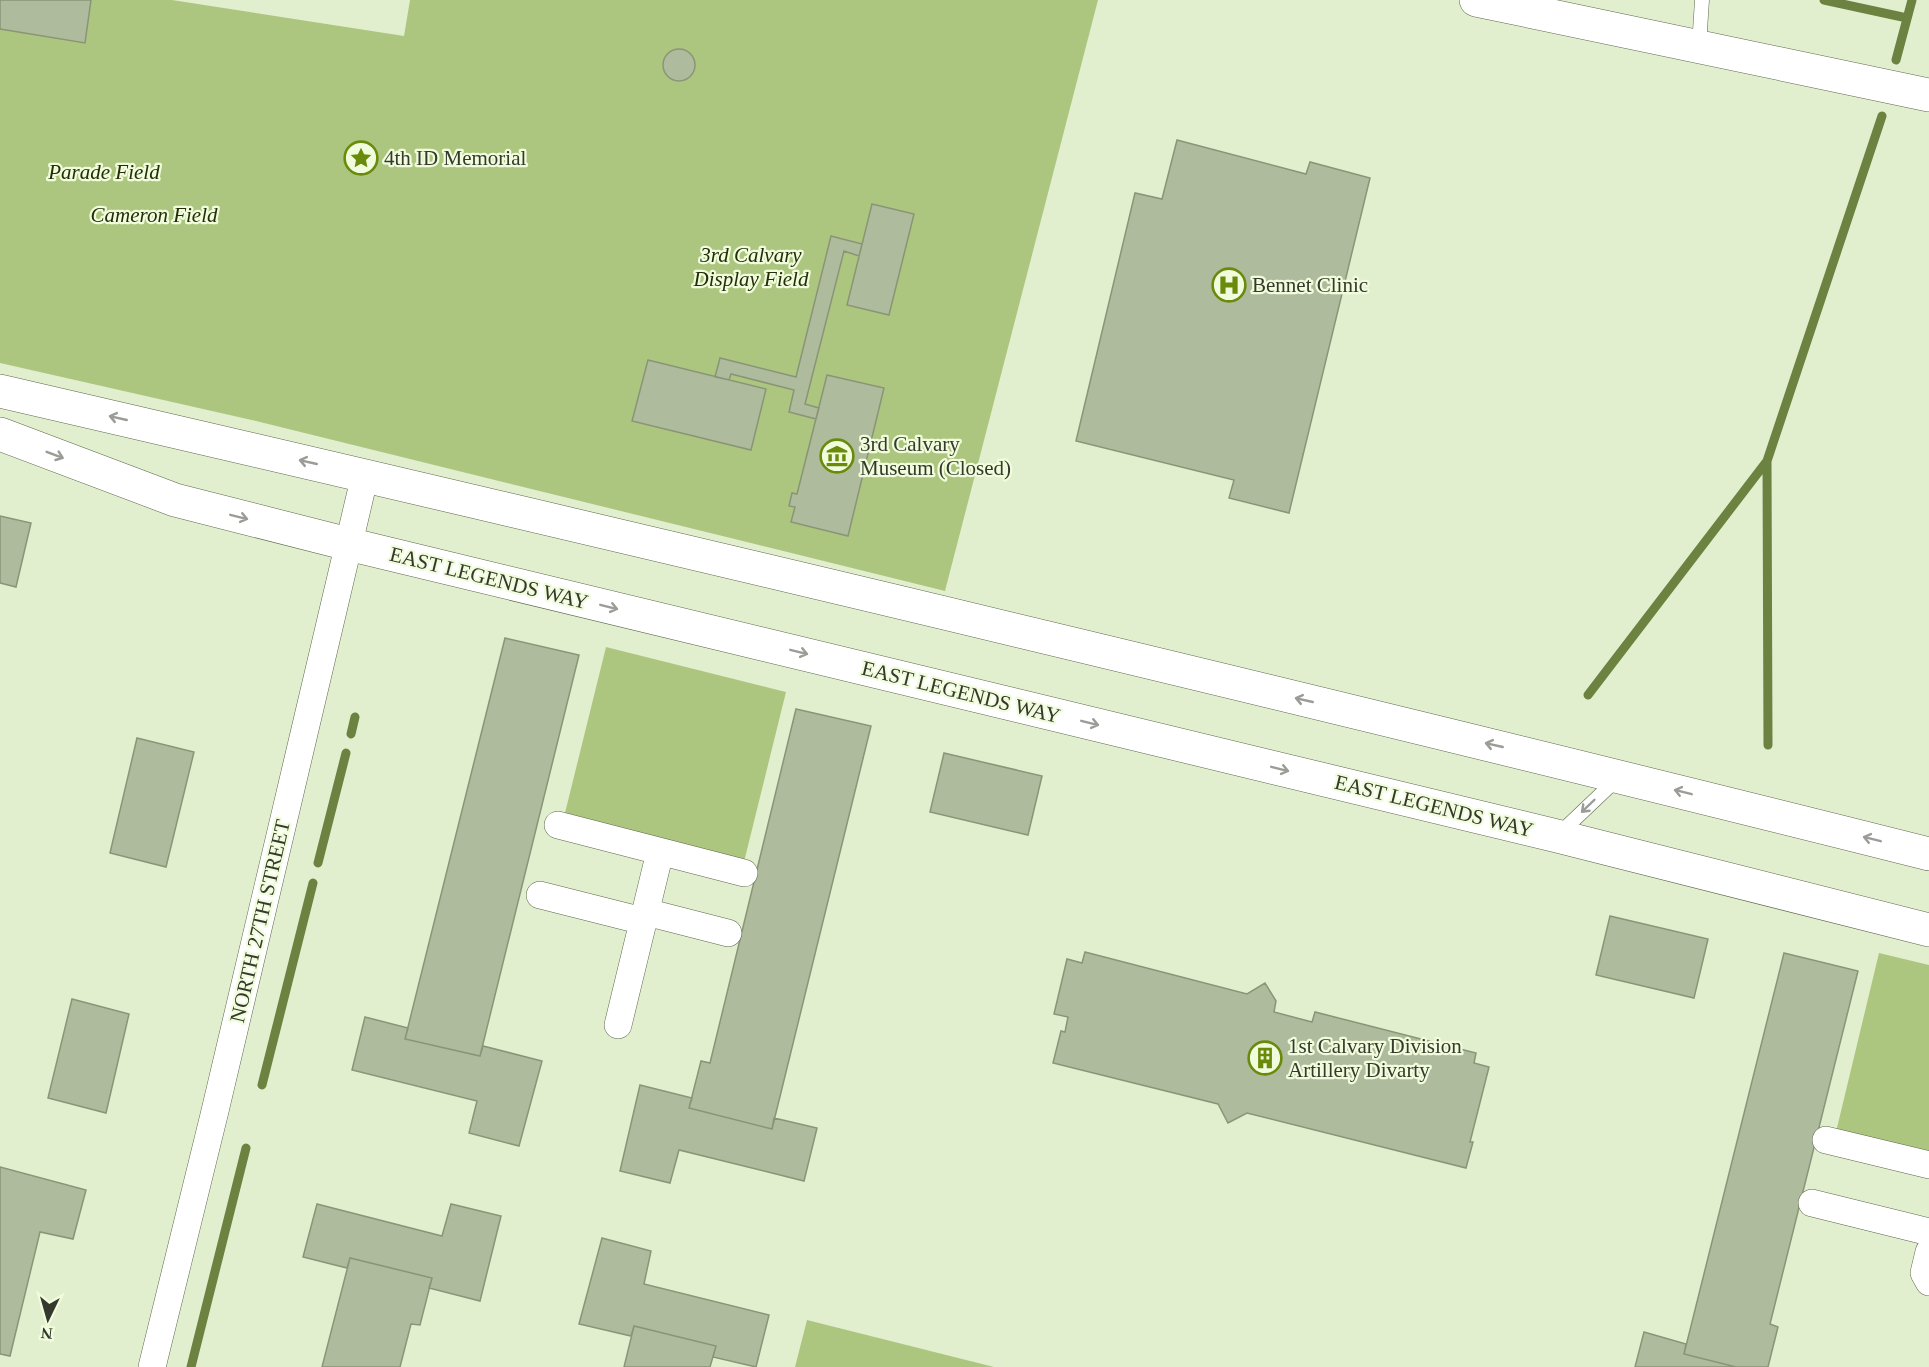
<svg xmlns="http://www.w3.org/2000/svg" width="1929" height="1367" viewBox="0 0 1929 1367" font-family="'Times New Roman',serif">
	<rect width="100%" height="100%" fill="#e2efcf"/>
	<path fill="#adc67f" d="M0 0H172L404 36 410 0H1098L945 591 256 421 0 363Z
		M606 647 786 692 744 862 564 817Z
		M1879 953 1929 965V1155L1836 1132Z
		M807 1320 994 1367H795Z"/>
	<g fill="none" stroke-linecap="round" stroke-linejoin="round">
		<path stroke="#6c8240" stroke-width="9" d="M1824 0 1907 18
			M1896 60 1912 0
			M1588 695 1767 461
			M351 734 355 717
			M1768 745 1767 461 1882 116
			M318 863 346 753
			M262 1085 313 883
			M191 1367 246 1148"/>
	</g>
	<path fill="#afbb9d" stroke="#8a9578" stroke-width="1.5" d="M0 0H91L85 43 0 29Z
		M663 65a16 16 0 1 1 32 0a16 16 0 1 1-32 0Z
		M1177 140 1306 174 1310 162 1370 178 1289 513 1229 498 1234 480 1076 441 1135 193 1162 199Z
		M872 204 914 214 889 315 847 305Z
		M831 236 862 244 859 256 844 251 805 404 819 408 816 419 789 412 794 390 731 374 729 380 715 377 720 358 796 377Z
		M648 360 766 389 751 450 632 421Z
		M827 375 884 388 848 536 791 522 795 507 789 506 792 493 797 494Z
		M0 516 31 523 16 587 0 583Z
		M505 638 579 655 480 1056 405 1039Z
		M796 709 871 726 772 1129 689 1108 701 1061 710 1063Z
		M137 738 194 752 166 867 110 853Z
		M944 753 1042 776 1028 835 930 812Z
		M1610 916 1708 939 1694 998 1596 975Z
		M1085 952 1247 994 1265 983 1276 1001 1274 1012 1312 1022 1315 1012 1476 1053 1474 1063 1489 1067 1470 1142H1473L1466 1168 1247 1113 1228 1123 1218 1104 1053 1063 1061 1031 1065 1032 1068 1017 1054 1014 1067 959 1082 963Z
		M1784 953 1858 971 1770 1324 1778 1327 1768 1367H1736L1684 1354Z
		M72 999 129 1014 106 1113 48 1098Z
		M365 1017 408 1028 405 1039 480 1056 483 1046 542 1061 519 1146 469 1133 477 1101 352 1070Z
		M640 1085 692 1098 689 1108 772 1129 774 1118 817 1128 804 1181 679 1150 670 1183 620 1171Z
		M0 1167 86 1190 73 1239 40 1232 10 1356 0 1354Z
		M317 1204 442 1236 451 1204 501 1216 480 1301 429 1288 432 1278 350 1258 347 1268 303 1257Z
		M602 1238 651 1251 644 1284 769 1315 756 1367 713 1357 716 1346 634 1326 631 1336 579 1324Z
		M350 1258 432 1278 420 1325 411 1324 400 1367H322Z
		M634 1326 716 1346 710 1367H624Z
		M1644 1332 1686 1344 1684 1354 1736 1367H1635Z"/>
	<g fill="none" stroke-linecap="round" stroke-linejoin="round">
		<g stroke="#5d674c" stroke-width="15">
			<path id="lane" d="M1699 46 1702 0
				M1558 835 1618 778"/>
		</g>
		<g stroke="#5d674c" stroke-width="28">
			<path id="street" d="M558 825 744 873
				M540 895 643 921
				M646 912 728 933
				M618 1025 660 852
				M1826 1140 1929 1165
				M1812 1203 1929 1232
				M1929 1252 1924 1273 1929 1282
				M152 1367 215 1111 365 475"/>
		</g>
		<g stroke="#5d674c" stroke-width="34">
			<path id="secondary" d="M1476 0 1929 95
				M0 391C644 540 1287 693 1929 854
				M0 434 175 500 348 544 1557 836 1929 930"/>
		</g>
		<use href="#lane" stroke="#fff" stroke-width="14"/>
		<use href="#street" stroke="#fff" stroke-width="27"/>
		<use href="#secondary" stroke="#fff" stroke-width="33"/>
	</g>
	<defs><path id="oneway-shaft" d="M-6 0H5M1.5-3L5.5 0L1.5 3" fill="none" stroke-width="1.6" stroke-linecap="round" stroke-linejoin="round" transform="scale(1.5)"/></defs>
	<g stroke="#9a9c96">
		<use href="#oneway-shaft" transform="translate(118 418) rotate(-167)"/>
		<use href="#oneway-shaft" transform="translate(55 455) rotate(21)"/>
		<use href="#oneway-shaft" transform="translate(308 462) rotate(-167)"/>
		<use href="#oneway-shaft" transform="translate(239 517) rotate(14)"/>
		<use href="#oneway-shaft" transform="translate(609 607) rotate(14)"/>
		<use href="#oneway-shaft" transform="translate(799 652) rotate(14)"/>
		<use href="#oneway-shaft" transform="translate(1304 700) rotate(-167)"/>
		<use href="#oneway-shaft" transform="translate(1090 723) rotate(14)"/>
		<use href="#oneway-shaft" transform="translate(1494 745) rotate(-167)"/>
		<use href="#oneway-shaft" transform="translate(1280 769) rotate(14)"/>
		<use href="#oneway-shaft" transform="translate(1683 792) rotate(-166)"/>
		<use href="#oneway-shaft" transform="translate(1588 806) rotate(136)"/>
		<use href="#oneway-shaft" transform="translate(1872 839) rotate(-166)"/>
	</g>
	<defs>
		<g id="sight-ring" transform="scale(1.725)"><circle r="9.5" fill="#f0fcdc" stroke="#6a8a0c" stroke-width="1.5"/><path d="M0-6L1.8-2.2L6-1.7L2.9 1.2L3.7 5.4L0 3.3L-3.7 5.4L-2.9 1.2L-6-1.7L-1.8-2.2Z" fill="#6a8a0c"/></g>
		<g id="hospital-ring" transform="scale(1.725)"><circle r="9.5" fill="#f0fcdc" stroke="#6a8a0c" stroke-width="1.5"/><path d="M-5-5h3v3.5h4V-5h3V5h-3V1.5h-4V5h-3Z" fill="#6a8a0c"/></g>
		<g id="museum-ring" transform="scale(1.725)"><circle r="9.5" fill="#f0fcdc" stroke="#6a8a0c" stroke-width="1.5"/><path d="M0-6L6-3V-2H-6V-3ZM-5-1h2V3h-2ZM-1-1h2V3h-2ZM3-1h2V3H3ZM-6 4H6V6H-6Z" fill="#6a8a0c"/></g>
		<g id="building-ring" transform="scale(1.725)"><circle r="9.5" fill="#f0fcdc" stroke="#6a8a0c" stroke-width="1.5"/><path d="M-4-6H4V6H1V3H-1V6H-4ZM-2.5-4.3h1.7v1.8h-1.7ZM.8-4.3h1.7v1.8H.8ZM-2.5-1h1.7V.8h-1.7ZM.8-1h1.7V.8H.8Z" fill="#6a8a0c"/></g>
	</defs>
	<g fill-rule="evenodd">
		<use href="#sight-ring" x="361" y="158"/>
		<use href="#hospital-ring" x="1229" y="285"/>
		<use href="#museum-ring" x="837" y="456"/>
		<use href="#building-ring" x="1265" y="1058"/>
	</g>
	<g text-anchor="middle" dominant-baseline="central" stroke-width="4.5" stroke-linejoin="round" paint-order="stroke">
		<g font-size="21" fill="#35392d" stroke="#f0fcdc" text-anchor="start">
			<text x="384" y="158">4th ID Memorial</text>
			<text x="1252" y="285">Bennet Clinic</text>
			<text x="860" y="444">3rd Calvary<tspan x="860" dy="24">Museum (Closed)</tspan></text>
			<text x="1288" y="1046">1st Calvary Division<tspan x="1288" dy="24">Artillery Divarty</tspan></text>
		</g>
		<g font-size="21" font-style="italic" fill="#232e08" stroke="#f0fcdc">
			<text x="104" y="172">Parade Field</text>
			<text x="154" y="215">Cameron Field</text>
			<text x="751" y="255">3rd Calvary<tspan x="751" dy="24">Display Field</tspan></text>
		</g>
		<g font-size="21" fill="#35392d" stroke="#f0fcdc">
			<text transform="translate(489 578) rotate(14)">EAST LEGENDS WAY</text>
			<text transform="translate(961 692) rotate(14)">EAST LEGENDS WAY</text>
			<text transform="translate(1434 806) rotate(14)">EAST LEGENDS WAY</text>
			<text transform="translate(260 921) rotate(-77)">NORTH 27TH STREET</text>
		</g>
	</g>
	<g transform="translate(48 1319) rotate(185)" stroke="#f0fcdc" stroke-width="4.5" paint-order="stroke">
	<path d="M0-4.5L10 22L0 15L-10 22Z" fill="#35392d"/>
	<text y="-9" font-size="16" font-weight="bold" text-anchor="middle" fill="#35392d">N</text>
	</g>
</svg>
